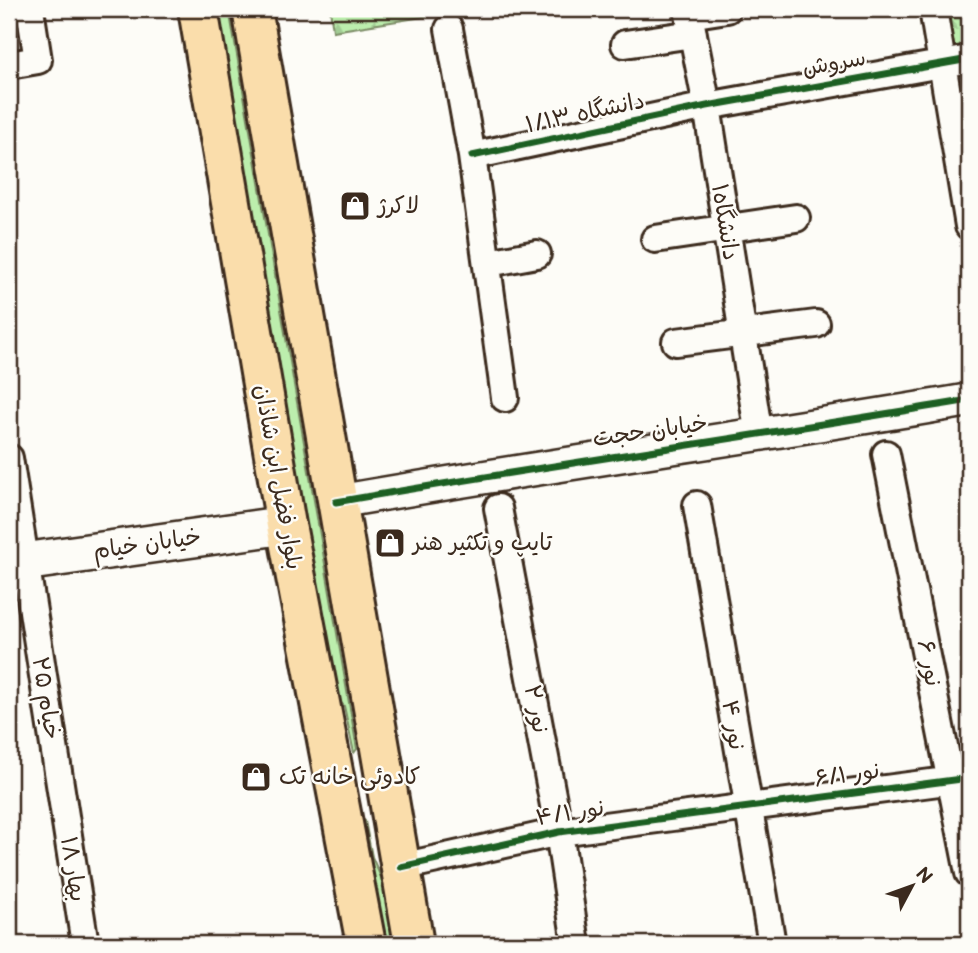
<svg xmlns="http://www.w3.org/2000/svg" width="978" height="953" viewBox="0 0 978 953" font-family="'Balsamiq Sans','Playpen Sans Arabic',sans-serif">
	<defs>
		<pattern id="forest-firs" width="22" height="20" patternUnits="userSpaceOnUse" patternTransform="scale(1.75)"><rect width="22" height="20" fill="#bceead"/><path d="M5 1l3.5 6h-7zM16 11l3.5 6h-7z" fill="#a2cc94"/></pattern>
	</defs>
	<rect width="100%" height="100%" fill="#fdfcf7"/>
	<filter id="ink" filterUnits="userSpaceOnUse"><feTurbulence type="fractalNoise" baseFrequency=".0143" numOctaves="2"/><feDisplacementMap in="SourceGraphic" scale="14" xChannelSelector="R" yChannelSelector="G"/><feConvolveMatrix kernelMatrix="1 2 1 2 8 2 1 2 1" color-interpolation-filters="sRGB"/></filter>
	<g filter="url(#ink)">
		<path fill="#bceead" stroke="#7c8c66" stroke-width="2" d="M217 9H229L357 749 354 753 344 706 332 693Z
			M360 818 365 821 372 857 383 882 394 944H380Z"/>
		<path fill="url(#forest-firs)" stroke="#7c8c66" stroke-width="2" d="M330 9H474L333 31Z
			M938 9H969V46L940 51Z"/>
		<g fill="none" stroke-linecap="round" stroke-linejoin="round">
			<g stroke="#3b2a1e" stroke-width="32">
				<path id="minor" d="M688 9 707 106 759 436
					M933 9 969 226
					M689 15 727 9
					M449 29 472 156 505 398
					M625 44 693 34
					M9 65 38 60 30 9
					M472 156 707 106 969 59
					M655 239 796 218
					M488 263 537 254
					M676 342 816 324
					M886 454 969 873
					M9 458 85 944
					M697 505 772 944
					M498 508 559 832 576 944
					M401 867 559 832 969 778"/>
			</g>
			<g stroke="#3b2a1e" stroke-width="37">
				<path id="tertiary" d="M336 502C546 465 758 436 969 400"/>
			</g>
			<g stroke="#3b2a1e" stroke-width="42">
				<path id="secondary" d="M9 564 286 525"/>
			</g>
			<g stroke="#3b2a1e" stroke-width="44">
				<path id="primary" d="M198 9 286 525 366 944
					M252 9 414 944"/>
			</g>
			<use href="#minor" stroke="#fdfcf7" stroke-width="26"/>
			<use href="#tertiary" stroke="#fdfcf7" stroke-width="32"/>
			<use href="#secondary" stroke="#fdfcf7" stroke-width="37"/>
			<use href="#primary" stroke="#faddab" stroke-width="38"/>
			<g stroke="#fdfcf7" stroke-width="11">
				<path id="cycleway" d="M472 156 707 106 969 59
					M336 502C546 465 758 436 969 400
					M401 867 559 832 969 778"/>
			</g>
			<use href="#cycleway" stroke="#1b5e20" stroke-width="7"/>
		</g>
	</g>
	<defs>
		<g id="shop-square" transform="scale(1.575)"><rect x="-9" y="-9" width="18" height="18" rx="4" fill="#3b2a1e" stroke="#fdfcf7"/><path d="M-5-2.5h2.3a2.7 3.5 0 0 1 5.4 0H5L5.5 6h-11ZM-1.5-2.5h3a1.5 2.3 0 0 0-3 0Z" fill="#fff"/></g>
	</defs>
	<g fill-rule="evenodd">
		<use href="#shop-square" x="355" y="206"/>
		<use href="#shop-square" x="390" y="543"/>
		<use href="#shop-square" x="256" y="777"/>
	</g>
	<g text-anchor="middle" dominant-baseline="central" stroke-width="5" stroke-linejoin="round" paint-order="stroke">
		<g font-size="23" fill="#3b2a1e" stroke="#fdfcf7">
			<text transform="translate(834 63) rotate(-10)">سروش</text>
			<text transform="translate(585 113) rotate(-12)">دانشگاه ۱/۱۳</text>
			<text transform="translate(725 222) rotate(81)">دانشگاه۱</text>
			<text transform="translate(650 431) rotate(-8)">خیابان حجت</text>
			<text transform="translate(278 477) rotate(80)">بلوار فضل ابن شاذان</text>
			<text transform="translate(147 544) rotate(-8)">خیابان خیام</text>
			<text transform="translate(929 663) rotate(79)">نور ۶</text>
			<text transform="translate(46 698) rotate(81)">خیام ۲۵</text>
			<text transform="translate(536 709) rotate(79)">نور ۲</text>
			<text transform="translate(733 725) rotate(81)">نور ۴</text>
			<text transform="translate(847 775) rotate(-8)">نور ۶/۱</text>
			<text transform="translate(570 813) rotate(-9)">نور ۴/۱</text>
			<text transform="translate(73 869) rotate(81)">بهار ۱۸</text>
		</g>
		<g font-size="23" fill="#3b2a1e" stroke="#fdfcf7" text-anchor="start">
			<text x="378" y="206">لاکرژ</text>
			<text x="413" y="543">تایپ و تکثیر هنر</text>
			<text x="279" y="777">کادوئی خانه تک</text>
		</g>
	</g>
	<rect width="978" height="953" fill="none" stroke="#fdfcf7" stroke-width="35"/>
	<rect x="18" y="18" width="943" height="918" fill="none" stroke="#3b2a1e" stroke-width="2.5" filter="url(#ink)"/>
	<g transform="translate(912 886) rotate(49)" stroke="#fdfcf7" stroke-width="5" paint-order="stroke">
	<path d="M0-5L12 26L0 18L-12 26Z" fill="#3b2a1e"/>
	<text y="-10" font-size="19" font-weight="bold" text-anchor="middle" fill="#3b2a1e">N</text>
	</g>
</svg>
